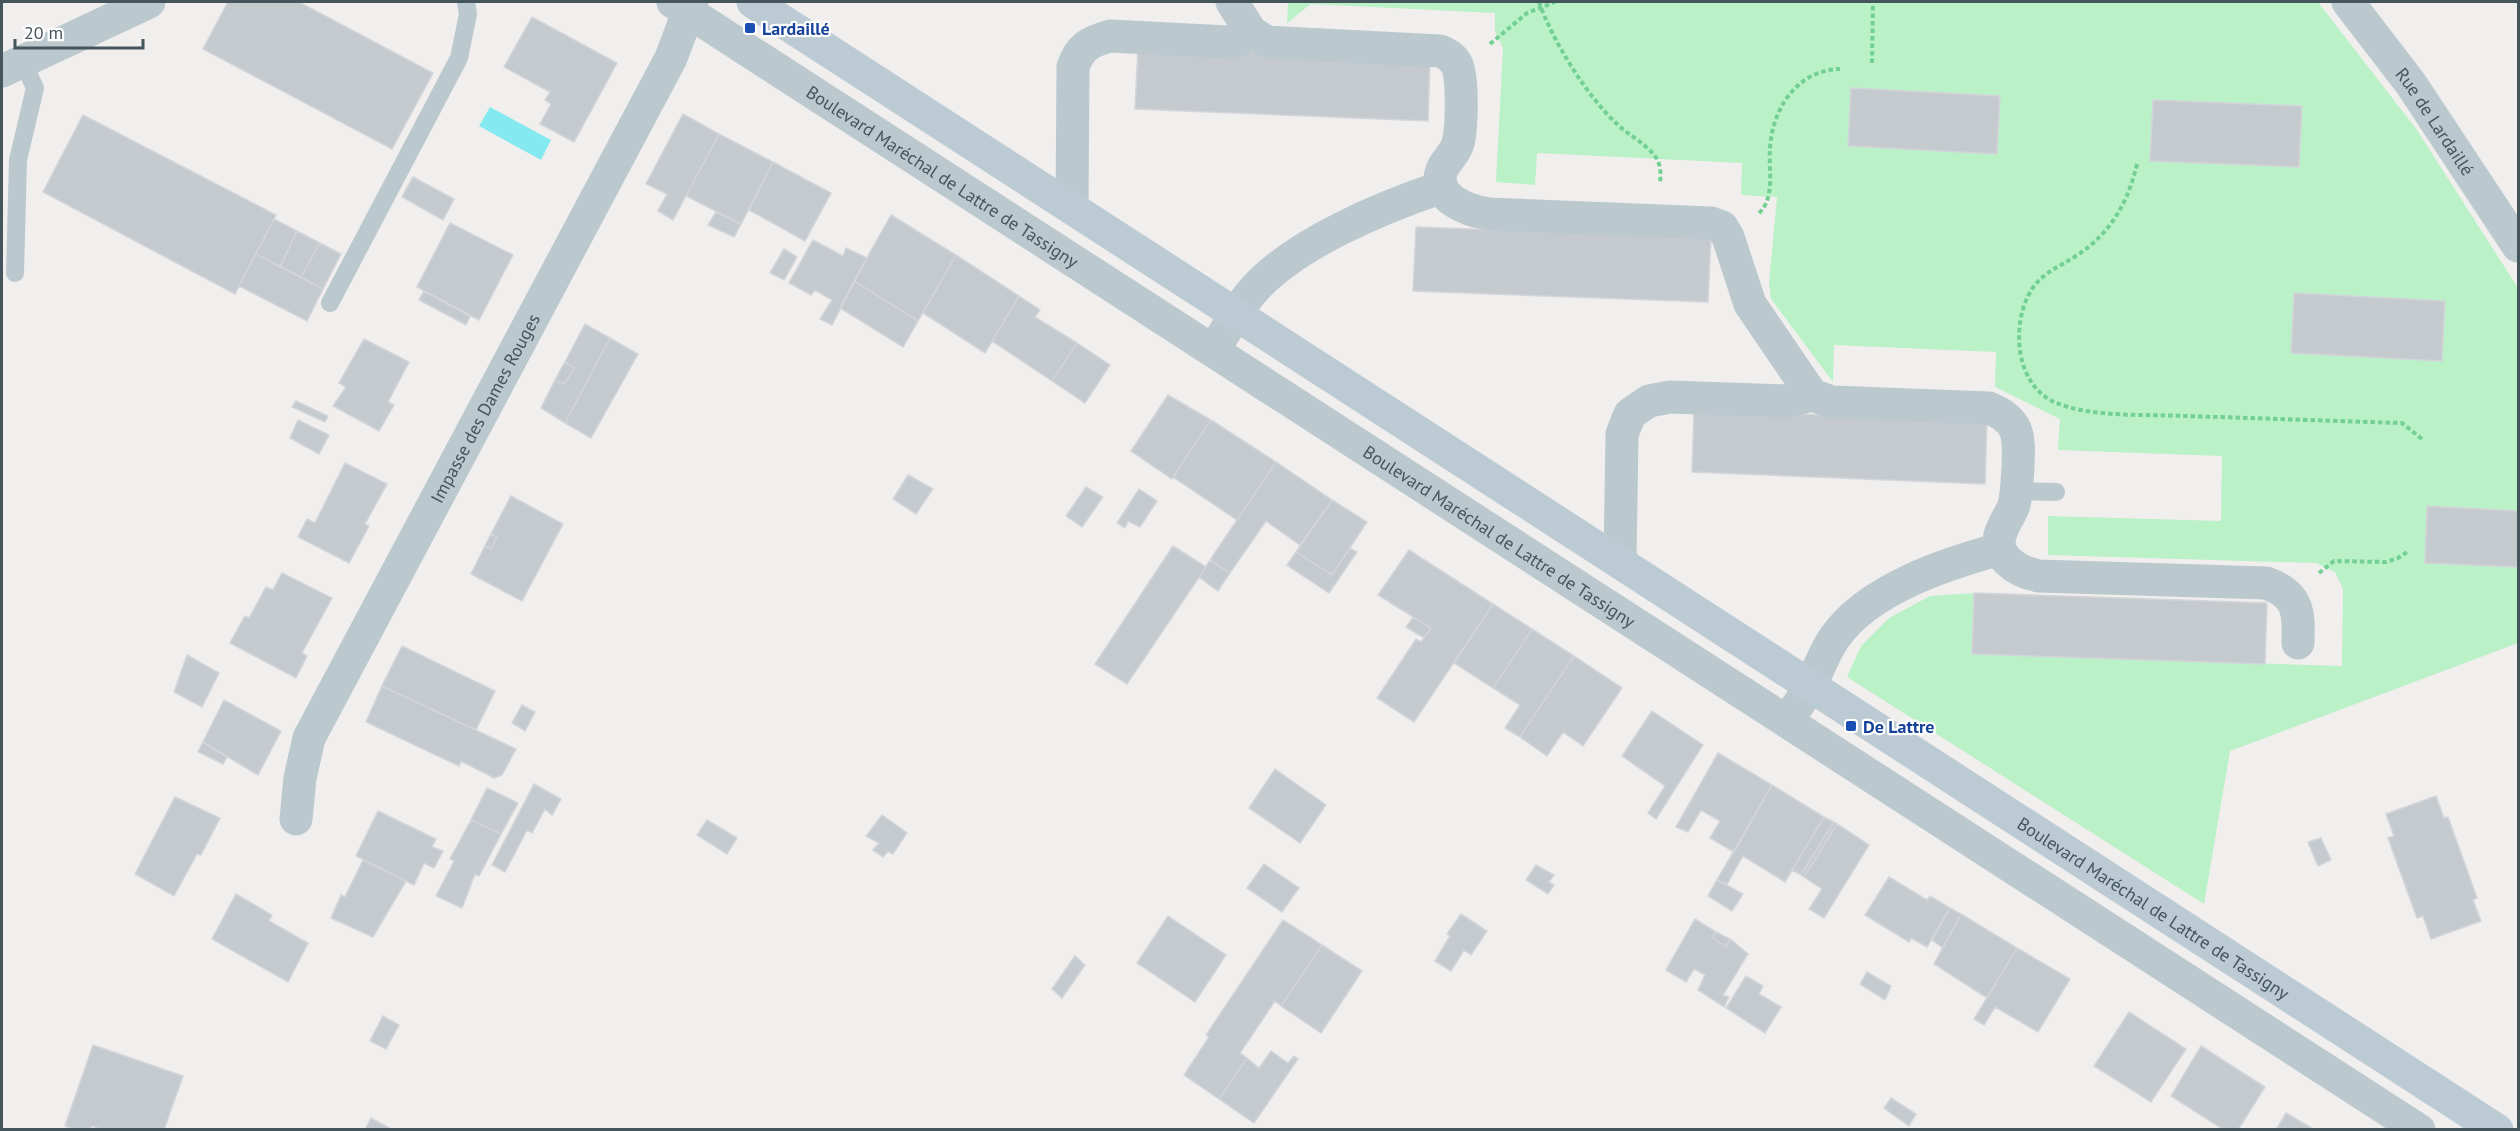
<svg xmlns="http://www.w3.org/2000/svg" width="2520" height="1131" viewBox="0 0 2520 1131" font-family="'PT Sans',sans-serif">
	<rect width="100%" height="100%" fill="#f1eeee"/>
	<path fill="#baf1c7" d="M1288 2H2318L2417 130 2518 288V643L2230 751 2204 904 1847 677 1861 646 1889 618 1930 596 1974 593 1973 654 2342 666 2343 589 2335 572 2316 563 2048 555V516L2221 521 2222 456 2058 450 2060 419 1995 387 1996 352 1834 345 1833 382 1771 299 1769 283 1777 197 1741 195 1742 163 1537 153 1535 185 1496 182 1503 48 1495 31V13L1311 4 1287 23Z"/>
	<path fill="#85eaef" d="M490 107 551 140 541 160 479 126Z"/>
	<path fill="#c5cace" stroke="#d2d5da" stroke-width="1.5" d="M228 2H299L433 73 392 149 203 49Z
		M532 17 617 63 574 142 540 124 551 104 545 100 550 92 504 67Z
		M1138 48 1430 60 1428 121 1135 109Z
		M1851 88 2000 96 1997 154 1848 146Z
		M2153 100 2302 106 2299 167 2150 161Z
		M683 114 719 134 673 220 658 211 667 194 646 184Z
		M83 115 276 215 235 294 43 192Z
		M719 134 773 162 741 224 686 196Z
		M773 162 831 193 805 241 749 210Z
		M413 177 454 199 443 220 402 197Z
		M716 212 741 224 734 237 708 225Z
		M891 215 956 255 918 321 854 281Z
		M274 219 297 231 280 267 256 254Z
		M450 223 513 255 479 320 417 287Z
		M1416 227 1711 238 1708 302 1413 291Z
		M297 231 320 243 301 277 280 267Z
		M813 240 843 256 846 248 867 258 832 325 820 319 832 300 815 290 811 295 789 283Z
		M320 243 341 254 323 289 301 277Z
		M784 249 797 257 784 280 770 273Z
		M256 254 323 289 307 321 239 286Z
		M956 255 1019 296 985 353 923 313Z
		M854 281 918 321 903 347 840 308Z
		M424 291 470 316 466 325 419 300Z
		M2294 293 2445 301 2442 361 2291 353Z
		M1019 296 1040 310 1035 317 1077 343 1052 381 992 341Z
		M585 324 610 338 565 423 541 408 555 380 564 384 575 368 565 362Z
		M610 338 638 354 591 438 565 423Z
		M364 339 409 362 388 402 394 405 379 431 333 406 346 387 339 383Z
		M1077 343 1110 365 1085 403 1052 381Z
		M565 362 575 368 564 384 555 380Z
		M1168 395 1211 420 1172 479 1131 451Z
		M296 401 328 416 325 422 292 407Z
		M1694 410 1987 421 1985 484 1692 472Z
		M298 420 329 435 319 454 290 438Z
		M1211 420 1276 462 1237 520 1173 477Z
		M1276 462 1332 500 1300 545 1266 521 1230 573 1210 560Z
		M345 463 387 484 365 524 369 526 349 563 298 537 307 519 315 523Z
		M908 475 933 489 916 514 893 499Z
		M1086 487 1103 497 1082 527 1066 516Z
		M1139 489 1157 501 1140 527 1128 521 1125 528 1117 523Z
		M511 496 563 524 522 601 471 574 485 546 491 549 497 537 491 534Z
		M1332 500 1367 522 1332 575 1296 552Z
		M2427 506 2518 511V567L2425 563Z
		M491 534 497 537 491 549 485 546Z
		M1173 546 1206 567 1127 684 1095 664Z
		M1350 548 1357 552 1329 593 1287 565 1296 552 1332 575Z
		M1409 550 1493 604 1414 722 1377 698 1416 639 1421 642 1431 628 1378 595Z
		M1210 560 1230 573 1218 591 1199 577Z
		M282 573 332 598 302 653 307 656 296 678 230 643 245 616 249 618 266 587 273 590Z
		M1974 593 2267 603 2265 664 1972 654Z
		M1493 604 1532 629 1493 688 1454 663Z
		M1413 617 1431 628 1424 638 1406 627Z
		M1532 629 1574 656 1520 737 1505 728 1520 705 1493 688Z
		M402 646 495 691 476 730 382 686Z
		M187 655 219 673 202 707 174 692Z
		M1574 656 1622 688 1583 746 1563 732 1547 756 1520 737Z
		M382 686 516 749 502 775 494 778 461 761 459 766 366 722Z
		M224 700 281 731 258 775 203 742Z
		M522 705 535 712 525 731 512 723Z
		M1652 711 1703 745 1656 819 1648 813 1665 786 1622 756Z
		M203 742 227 757 223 764 198 752Z
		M1718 753 1772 785 1734 852 1710 838 1720 821 1701 810 1688 832 1676 827Z
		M1275 769 1326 805 1300 843 1249 808Z
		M534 784 561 799 552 815 545 809 532 833 527 830 505 872 492 865Z
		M1772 785 1824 817 1785 882 1743 856 1727 884 1717 880Z
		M487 788 518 803 501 834 471 820Z
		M2436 796 2444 818 2448 817 2477 898 2473 900 2481 921 2431 939 2423 916 2417 918 2388 838 2394 836 2386 814Z
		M175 797 220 818 201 855 197 854 174 896 135 874Z
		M378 811 436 839 432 847 443 851 434 868 424 863 414 885 356 856Z
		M882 815 907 833 893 854 888 851 883 857 873 850 879 843 866 836Z
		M1824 817 1834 822 1801 875 1792 870Z
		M471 820 501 834 479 876 475 874 462 908 436 896 454 861 450 859Z
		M707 820 737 838 727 854 697 835Z
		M1834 822 1837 824 1804 877 1801 875Z
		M1837 824 1869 845 1824 918 1809 909 1822 889 1804 877Z
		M2321 838 2331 860 2318 866 2308 842Z
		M363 860 406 881 373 937 331 918 341 895 345 897Z
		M1264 864 1299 888 1282 912 1247 888Z
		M1536 865 1554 875 1549 882 1554 885 1548 894 1526 880Z
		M1889 877 1927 900 1930 896 1950 908 1927 947 1911 938 1909 942 1865 915Z
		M1717 880 1743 894 1732 911 1708 896Z
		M236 894 272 915 269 921 308 943 288 982 212 939Z
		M1950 908 1961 914 1943 948 1932 940Z
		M1461 914 1487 931 1471 955 1464 950 1451 971 1435 961 1450 936 1447 934Z
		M1961 914 2017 948 1987 998 1934 964Z
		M1168 916 1226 955 1195 1002 1137 963Z
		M1695 919 1716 932 1713 938 1726 947 1730 939 1748 954 1723 995 1729 997 1724 1007 1698 990 1705 975 1694 969 1686 982 1666 970Z
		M1283 920 1322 945 1281 1006 1275 1001 1240 1053 1247 1058 1219 1099 1184 1075 1209 1037 1206 1035Z
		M1716 932 1730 939 1726 947 1713 938Z
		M1322 945 1362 971 1321 1033 1281 1006Z
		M2017 948 2070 979 2038 1032 1995 1007 1984 1025 1974 1019Z
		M1075 956 1085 965 1062 998 1052 989Z
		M1867 972 1891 986 1885 1000 1860 984Z
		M1746 976 1763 986 1759 994 1781 1007 1765 1033 1726 1008Z
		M2129 1012 2186 1049 2151 1102 2094 1066Z
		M383 1016 399 1025 386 1049 370 1041Z
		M93 1045 183 1076 164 1130H103L92 1126 90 1130H77L65 1126Z
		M2201 1046 2265 1087 2238 1130H2224L2171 1096Z
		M1271 1051 1288 1063 1294 1056 1298 1059 1254 1123 1219 1099 1247 1058 1259 1068Z
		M1891 1098 1916 1114 1909 1126 1884 1108Z
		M2286 1113 2315 1130H2276Z
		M371 1118 393 1130H365Z"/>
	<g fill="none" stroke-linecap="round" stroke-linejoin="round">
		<path stroke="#71d092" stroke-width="4" stroke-dasharray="4.5 3" stroke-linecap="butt" d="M1539 2C1552 40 1587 96 1616 123 1628 135 1645 143 1655 156 1661 165 1661 173 1660 183
			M1490 44 1527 13 1555 2
			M1872 63 1873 2
			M2137 164C2128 203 2110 234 2076 256 2057 268 2039 274 2028 296 2012 329 2016 382 2052 401 2087 418 2145 414 2183 416 2256 418 2329 421 2402 423L2423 440
			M1759 213C1776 197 1768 168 1770 147 1773 107 1798 70 1840 69
			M2319 573 2334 561 2386 562 2398 558 2407 552"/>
		<path stroke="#bbc8ce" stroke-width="18" d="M15 273 18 160 35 88 23 62
			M330 303 459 58 468 14 466 2
			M2017 491 2056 492"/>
		<g stroke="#bbc8ce" stroke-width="33">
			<path id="s1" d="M673 2 2419 1130"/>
			<path d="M1232 2 1251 32 1267 42 1440 51C1447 54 1453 57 1457 65 1463 79 1462 128 1458 143 1455 154 1446 160 1442 170 1431 198 1469 211 1489 214L1711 223 1722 227 1728 237 1750 304 1812 395 1832 402 1989 408C2021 421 2019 437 2018 468 2017 480 2017 493 2014 505 2011 514 2005 521 2002 530 1990 556 2018 572 2039 576L2266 583C2299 594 2299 613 2298 643"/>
			<path id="s2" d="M2348 2 2411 84 2518 246"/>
			<path d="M2 71 149 2"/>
			<path d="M1072 208 1073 67C1080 47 1089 42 1110 36L1228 42 1242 39 1251 32"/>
			<path d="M1213 350C1226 332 1237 310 1251 293 1292 244 1383 207 1442 187"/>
			<path d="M1620 562 1622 434 1630 414 1649 401 1670 397 1791 401 1812 395"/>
			<path d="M1787 721C1794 710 1803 699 1810 686 1819 670 1824 652 1835 637 1869 589 1945 564 2000 549"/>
			<path id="s3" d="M296 819 300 778 309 738 671 58 692 2"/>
		</g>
		<path stroke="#bbcad3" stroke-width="33" id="s4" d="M753 2 2497 1130"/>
	</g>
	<g fill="#1a4fb4" stroke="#fff" stroke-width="2">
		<rect x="744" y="22" width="12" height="12" rx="3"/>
		<rect x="1845" y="720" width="12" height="12" rx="3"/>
	</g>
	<g text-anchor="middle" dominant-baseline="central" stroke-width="4.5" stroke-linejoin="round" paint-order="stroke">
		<g font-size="18" font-weight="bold" fill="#164399" stroke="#fff" text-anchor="start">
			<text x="762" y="28">Lardaillé</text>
			<text x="1863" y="726">De Lattre</text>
		</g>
		<g font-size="18" fill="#45555c" stroke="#fff">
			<text stroke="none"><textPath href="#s2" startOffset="148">Rue de Lardaillé</textPath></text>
			<text stroke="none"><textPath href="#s1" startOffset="321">Boulevard Maréchal de Lattre de Tassigny</textPath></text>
			<text stroke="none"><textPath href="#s3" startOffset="456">Impasse des Dames Rouges</textPath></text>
			<text stroke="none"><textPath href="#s1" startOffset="984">Boulevard Maréchal de Lattre de Tassigny</textPath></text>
			<text stroke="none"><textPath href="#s4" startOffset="1668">Boulevard Maréchal de Lattre de Tassigny</textPath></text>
		</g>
	</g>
	<rect width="2520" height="1131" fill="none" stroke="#45555c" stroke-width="6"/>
	<path d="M15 39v9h128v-9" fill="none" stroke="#45555c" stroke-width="3"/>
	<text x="24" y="39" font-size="18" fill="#45555c" stroke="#ffffff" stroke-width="4.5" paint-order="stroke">20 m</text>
</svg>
